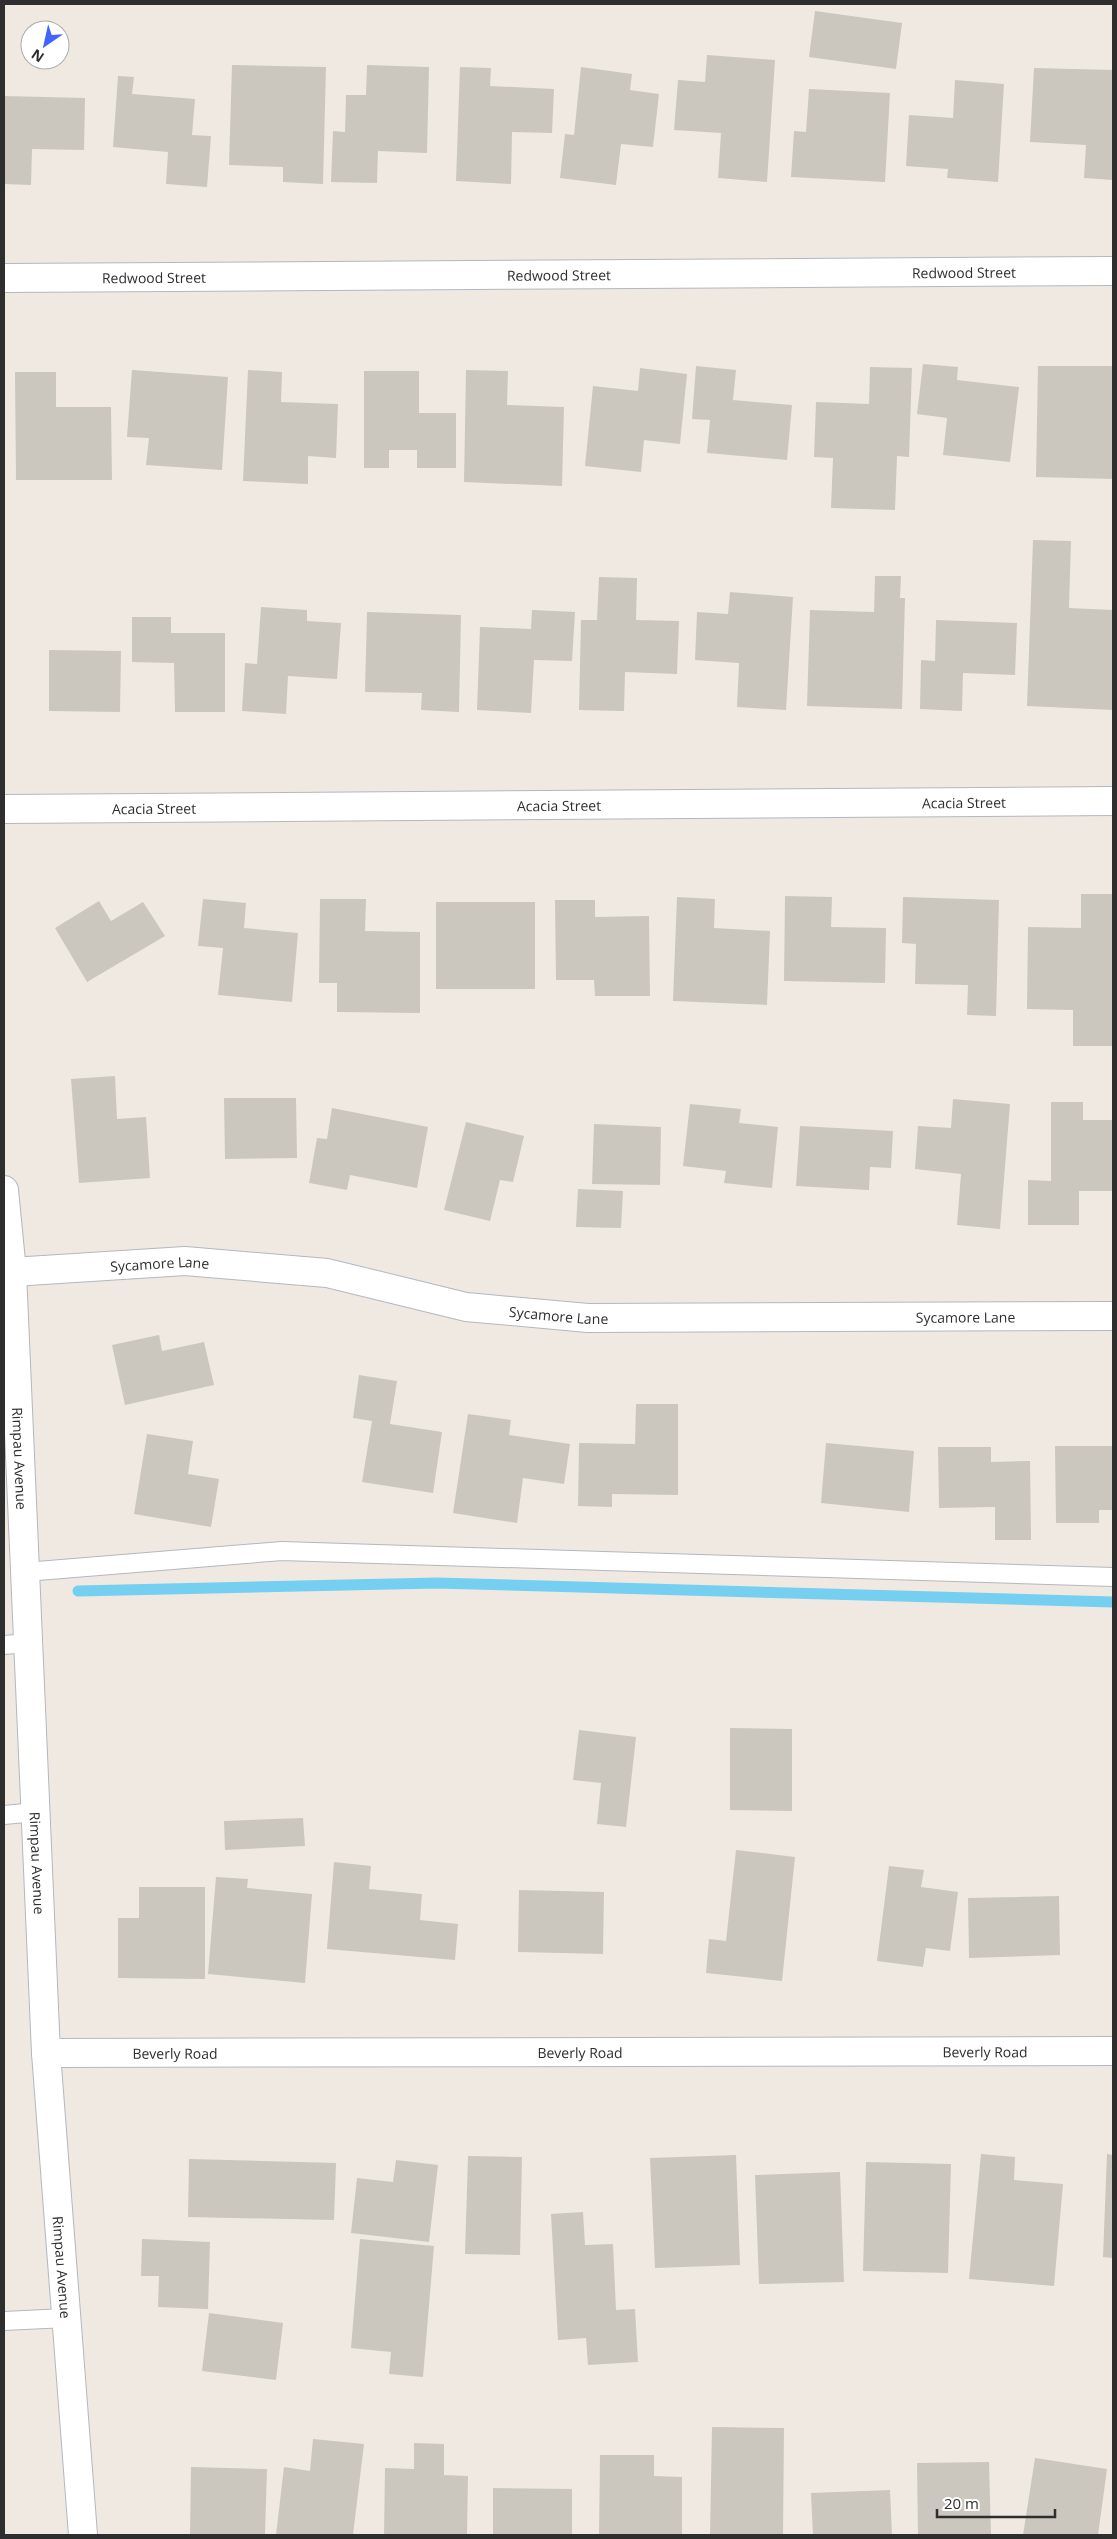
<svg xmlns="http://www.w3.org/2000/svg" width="1117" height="2539" viewBox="0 0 1117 2539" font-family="'Open Sans',sans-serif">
	<rect width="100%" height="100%" fill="#efe9e1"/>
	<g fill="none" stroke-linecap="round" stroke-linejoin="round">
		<path stroke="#75cff0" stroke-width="11" d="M78 1591 437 1583 1113 1602"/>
	</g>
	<path fill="#cbc7bf" d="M815 11 902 23 896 69 809 57Z
		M707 55 775 60 767 182 718 178 721 133 674 130 678 80 705 82Z
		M232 65 326 67 323 184 283 182V167L229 165Z
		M367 65 429 67 427 153 378 151 377 183 331 182 333 131 345 132 346 95H366Z
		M460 67 491 68 490 86 554 89 552 133 512 132 511 184 456 181Z
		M581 67 632 74 630 90 659 94 653 147 621 144 616 185 560 178 565 134 574 135Z
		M1034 68 1113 70V180L1084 178 1086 145 1030 142Z
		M118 76 134 77 132 94 195 99 192 135 211 136 207 187 166 184 168 152 113 147Z
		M955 80 1004 84 998 182 947 178 948 169 906 166 909 115 953 118Z
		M809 89 890 93 885 182 791 177 794 131 806 132Z
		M4 96 85 98 84 150 32 149 31 185 4 184Z
		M923 364 958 367 957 380 1019 387 1010 462 943 455 947 418 917 414Z
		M696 366 736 370 733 400 792 405 787 460 707 453 710 420 692 419Z
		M1038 366H1113V479L1036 477Z
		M870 367 912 368 909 457 897 456 895 510 831 508 833 458 814 457 816 402 869 404Z
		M640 368 687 374 680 444 644 440 641 472 585 466 593 386 638 391Z
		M132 370 228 377 222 470 146 465 149 438 127 437Z
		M248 370 282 372 281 402 338 404 336 458 308 456V484L243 481Z
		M466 370 508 371 507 405 564 407 562 486 464 482Z
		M364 371H419V413H456V468H417V450H389V468H364Z
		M15 372H56V407H111L112 480H16Z
		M1033 540 1071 541 1069 608 1113 610V710L1027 706Z
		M875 576H901L900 598H905L902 709 807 706 810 610 874 612Z
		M599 577 637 578 636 620 679 621 677 674 625 672 624 711 579 710 581 620H597Z
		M730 592 793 597 786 710 737 707 739 663 695 660 697 612 728 614Z
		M261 607 307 610V621L341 623 337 679 288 676 286 714 242 711 245 663 257 664Z
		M532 610 575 612 572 661 534 660 531 713 477 710 480 627 531 629Z
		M367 612 461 615 459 712 421 710 422 693 365 692Z
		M132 617H171V633H225V712H175L174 663 132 662Z
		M936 620 1017 623 1015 675 963 673 962 711 920 709 921 660 935 661Z
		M49 650 121 651 120 712 49 711Z
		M1081 894H1113V1046H1073V1010L1027 1009 1028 927 1081 928Z
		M785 896 832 897 831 927 886 928 885 983 784 981Z
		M677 897 715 899 714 928 770 931 767 1005 673 1001Z
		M903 897 999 900 996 1016 967 1015 968 985 915 984 916 944 902 943Z
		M203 899 246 903 244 928 298 933 292 1002 218 995 223 948 198 946Z
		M320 899H366L365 931 420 932V1013L337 1012V983H319Z
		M555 900H595V917L649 916 650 996H595L594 980H556Z
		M99 901 111 921 143 902 165 936 87 982 55 928Z
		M436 902H535V989H436Z
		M115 1076 117 1119 146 1117 150 1178 79 1183 71 1079Z
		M224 1098H296L297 1158 225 1159Z
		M953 1099 1010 1104 1000 1229 957 1225 961 1174 915 1169 918 1126 951 1128Z
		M1051 1102H1083V1120H1113V1191H1079V1225H1028V1180L1051 1181Z
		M690 1104 741 1109 739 1123 778 1127 772 1188 724 1183 726 1171 683 1166Z
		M332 1108 428 1127 417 1188 350 1175 347 1190 309 1183 317 1138 327 1139Z
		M466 1122 524 1136 513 1182 500 1180 490 1221 444 1210Z
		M594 1124 661 1127 660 1185 592 1184Z
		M800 1126 893 1131 891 1168 870 1167 869 1190 796 1186Z
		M578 1189 623 1191 621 1228 576 1227Z
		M159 1335 162 1351 204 1342 214 1385 125 1405 112 1345Z
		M359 1375 397 1381 390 1424 442 1432 433 1493 362 1482 372 1421 353 1418Z
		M636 1404H678V1495L612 1494V1507L578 1506 579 1443 635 1444Z
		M468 1414 511 1420 509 1435 570 1444 564 1484 523 1478 517 1523 453 1513Z
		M147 1434 193 1441 188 1474 219 1479 211 1527 134 1514Z
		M826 1443 914 1451 909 1512 821 1503Z
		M1055 1446H1113V1510H1099V1523H1056Z
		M938 1447H991V1462L1030 1461 1031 1540H995V1507L939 1508Z
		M730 1728 792 1729V1811L730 1810Z
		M579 1730 636 1737 626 1827 597 1824 601 1783 573 1780Z
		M303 1818 305 1846 225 1850 224 1821Z
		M736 1850 795 1857 782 1981 706 1973 709 1939 726 1941Z
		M334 1862 371 1866 369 1889 422 1894 420 1920 458 1924 455 1960 327 1949Z
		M889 1866 924 1870 921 1887 958 1892 950 1951 926 1948 923 1967 877 1961Z
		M216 1877 248 1879 247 1888 312 1894 305 1983 208 1974Z
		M139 1887H205V1979L118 1978V1918H139Z
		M519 1890 604 1892 603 1954 518 1952Z
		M1059 1896 1060 1955 969 1958 968 1898Z
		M981 2154 1015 2157 1014 2180 1063 2184 1054 2286 969 2279Z
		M1107 2154 1113 2155V2258L1103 2257Z
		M736 2155 740 2265 655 2268 650 2158Z
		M468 2156 522 2157 520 2255 465 2254Z
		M189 2159 336 2163 334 2220 188 2217Z
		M396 2160 438 2165 429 2242 351 2233 357 2178 393 2182Z
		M866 2162 951 2164 948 2273 863 2271Z
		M840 2172 844 2282 759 2284 755 2175Z
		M583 2212 585 2245 613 2244 616 2310 635 2309 638 2362 588 2365 586 2338 558 2340 551 2214Z
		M142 2239 210 2242 208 2309 158 2307 159 2276H141Z
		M360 2239 434 2246 423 2377 389 2374 391 2352 351 2348Z
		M209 2313 283 2323 276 2380 202 2371Z
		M712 2427 784 2428 783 2535H710Z
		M313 2439 364 2444 353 2535H276L284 2467 310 2471Z
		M414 2443 444 2444V2475L468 2476 467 2535H384L385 2468 414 2469Z
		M600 2455H654V2476L682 2477V2535H599Z
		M1035 2458 1107 2469 1098 2535H1023Z
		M989 2462 991 2535H918L917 2463Z
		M191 2467 267 2469 265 2535H190Z
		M493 2488 572 2489V2535H493Z
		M890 2490 892 2535H813L811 2493Z"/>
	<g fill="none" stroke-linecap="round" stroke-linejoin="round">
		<g stroke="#b4b7c1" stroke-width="20">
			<path id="service" d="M25 1572 282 1551 1113 1577
				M4 1645 28 1643
				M4 1815 36 1812
				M4 2321 66 2318"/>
		</g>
		<g stroke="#b4b7c1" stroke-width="30">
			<g id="minor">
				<path id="s1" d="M4 278 1113 271"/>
				<path id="s2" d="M4 809 1113 801"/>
				<path id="s3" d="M12 1272 185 1261 327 1273 466 1307 588 1318 1113 1316"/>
				<path id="s4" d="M46 2053 1113 2051"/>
			</g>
		</g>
		<g stroke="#b4b7c1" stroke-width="30">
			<g id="secondary">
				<path id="s5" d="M4 1190 12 1272 46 2053 83 2535"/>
			</g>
		</g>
		<use href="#service" stroke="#fff" stroke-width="18"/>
		<use href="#minor" stroke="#fff" stroke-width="28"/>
		<use href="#secondary" stroke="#fff" stroke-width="28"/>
	</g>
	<g text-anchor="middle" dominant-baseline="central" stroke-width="4.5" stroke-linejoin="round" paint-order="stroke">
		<g font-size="14" fill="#2e2e2e" stroke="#fff">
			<text stroke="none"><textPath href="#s1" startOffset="960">Redwood Street</textPath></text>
			<text stroke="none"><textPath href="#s1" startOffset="555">Redwood Street</textPath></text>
			<text stroke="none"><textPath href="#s1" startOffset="150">Redwood Street</textPath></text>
			<text stroke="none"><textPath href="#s2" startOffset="960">Acacia Street</textPath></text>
			<text stroke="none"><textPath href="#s2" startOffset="555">Acacia Street</textPath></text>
			<text stroke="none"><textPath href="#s2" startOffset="150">Acacia Street</textPath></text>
			<text stroke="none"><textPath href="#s3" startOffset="148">Sycamore Lane</textPath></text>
			<text stroke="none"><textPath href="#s3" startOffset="552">Sycamore Lane</textPath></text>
			<text stroke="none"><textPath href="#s3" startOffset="959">Sycamore Lane</textPath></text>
			<text stroke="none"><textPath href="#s5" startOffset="269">Rimpau Avenue</textPath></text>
			<text stroke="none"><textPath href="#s5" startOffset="674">Rimpau Avenue</textPath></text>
			<text stroke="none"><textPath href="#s4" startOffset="939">Beverly Road</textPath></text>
			<text stroke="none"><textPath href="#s4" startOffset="534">Beverly Road</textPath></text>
			<text stroke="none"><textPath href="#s4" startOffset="129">Beverly Road</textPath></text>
			<text stroke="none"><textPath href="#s5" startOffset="1079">Rimpau Avenue</textPath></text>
		</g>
	</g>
	<rect width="1117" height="2539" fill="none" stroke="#2e2e2e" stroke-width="10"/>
	<g transform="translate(45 45) rotate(214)"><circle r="24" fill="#ffffff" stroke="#ababab"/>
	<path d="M0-4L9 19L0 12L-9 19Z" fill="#4264fb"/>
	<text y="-8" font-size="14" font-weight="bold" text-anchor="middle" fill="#2e2e2e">N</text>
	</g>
	<path d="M937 2509v8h118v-8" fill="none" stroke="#2e2e2e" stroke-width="2.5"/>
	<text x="944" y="2509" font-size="15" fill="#2e2e2e" stroke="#ffffff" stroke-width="4" paint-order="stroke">20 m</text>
</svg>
